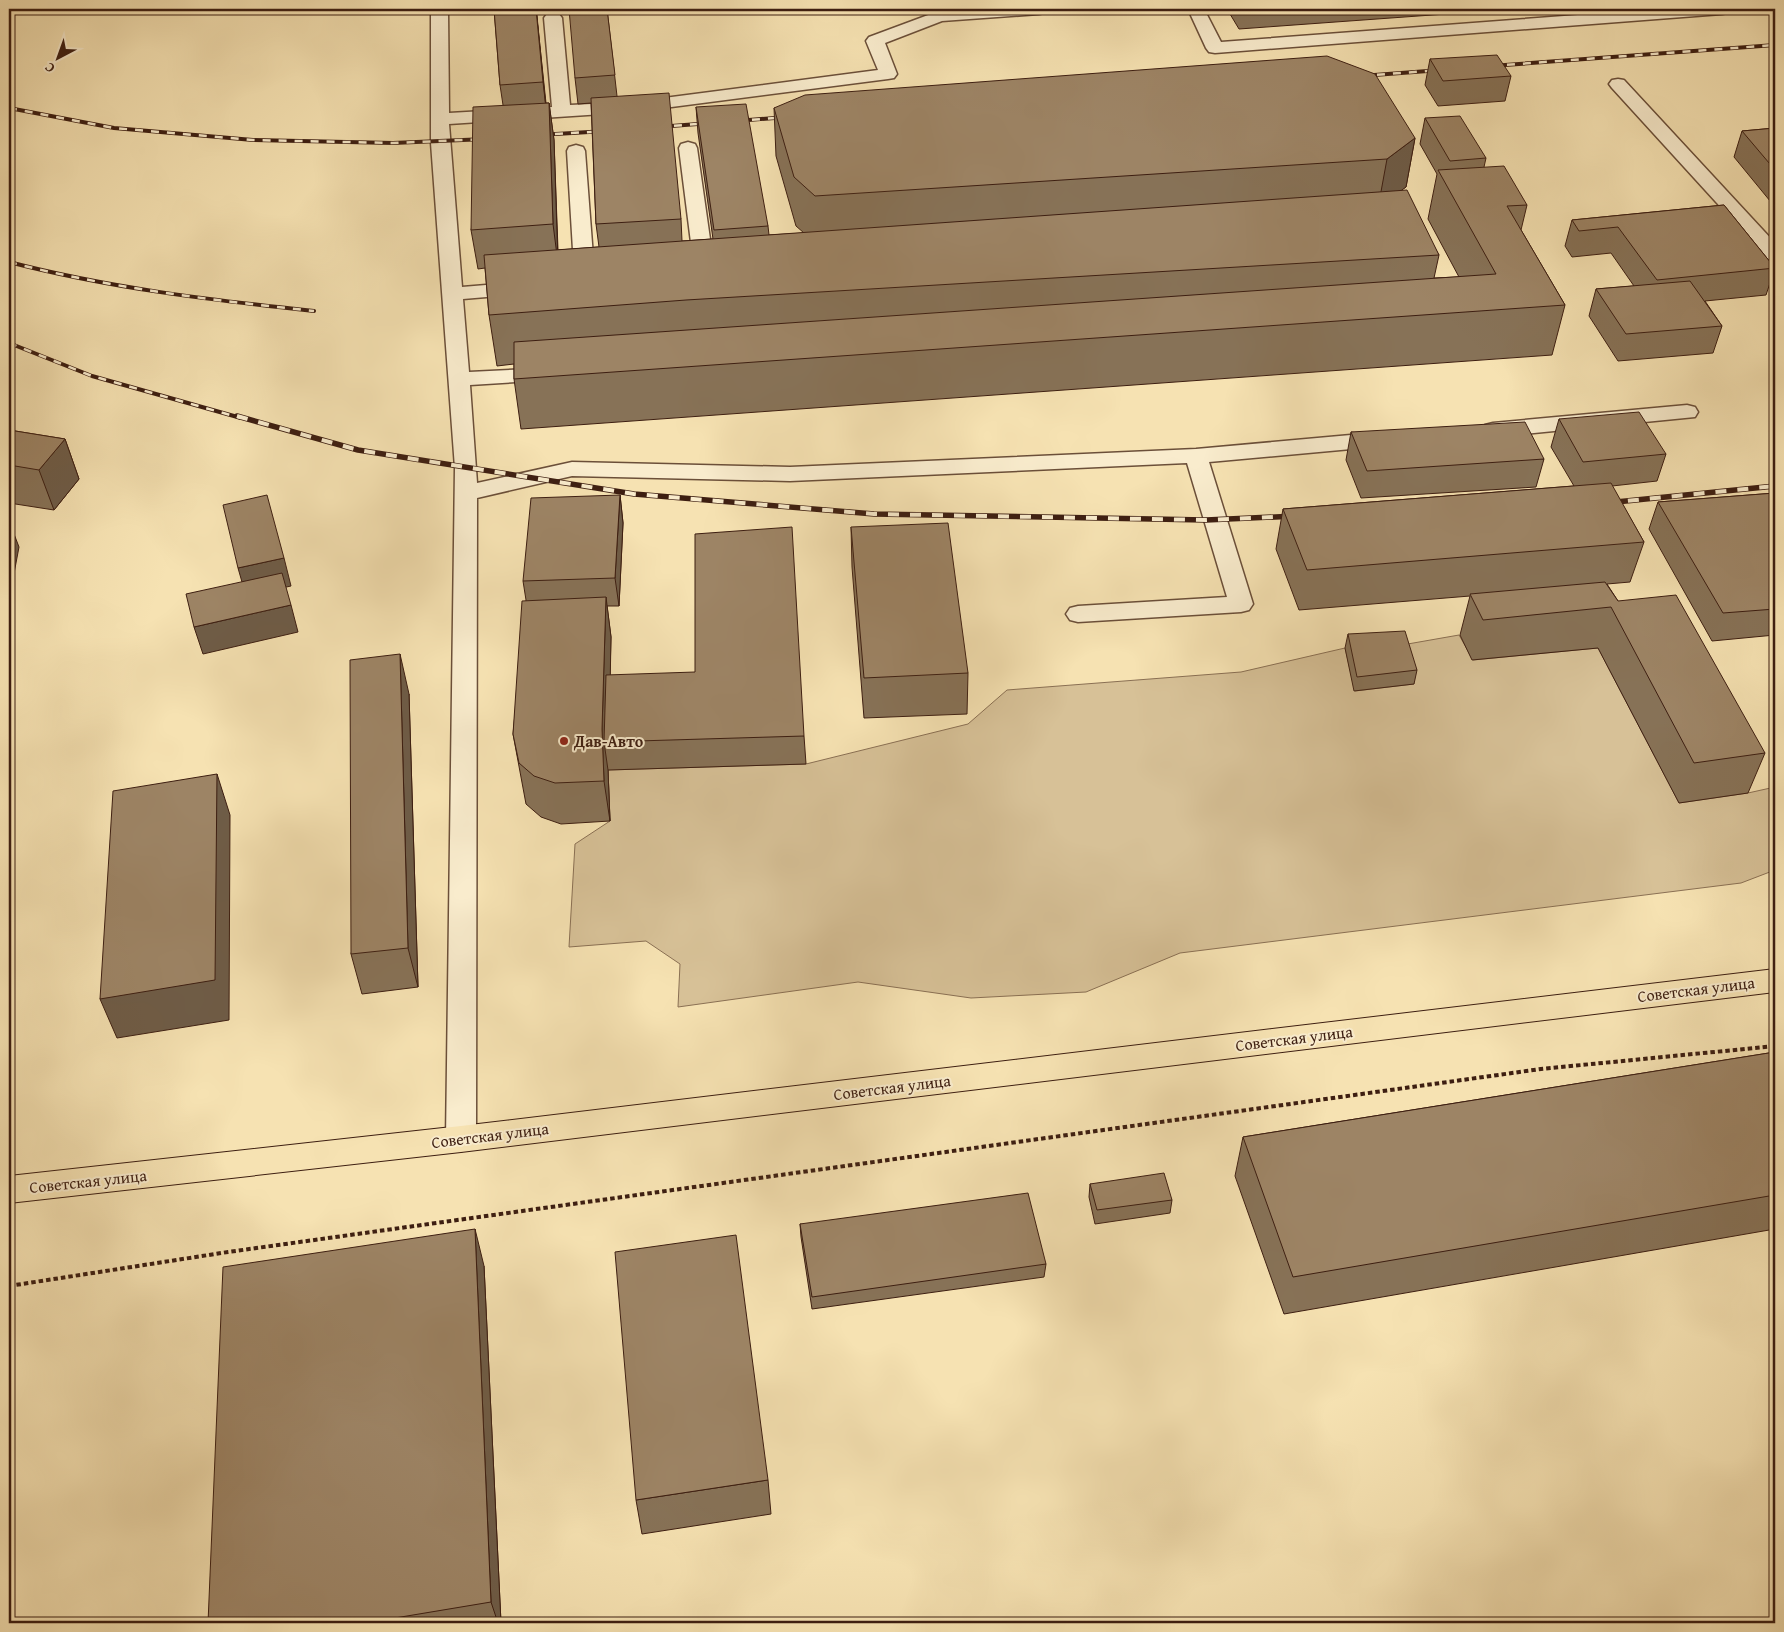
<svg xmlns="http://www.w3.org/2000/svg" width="1784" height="1632" viewBox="0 0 1784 1632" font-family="'Gentium Book Plus',serif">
	<rect width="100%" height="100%" fill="#f6e2b2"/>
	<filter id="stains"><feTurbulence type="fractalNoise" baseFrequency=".004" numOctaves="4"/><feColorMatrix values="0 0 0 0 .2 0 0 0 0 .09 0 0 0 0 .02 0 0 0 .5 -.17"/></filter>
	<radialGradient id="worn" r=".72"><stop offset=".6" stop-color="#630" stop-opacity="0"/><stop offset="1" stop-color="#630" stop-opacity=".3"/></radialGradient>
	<path fill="#d7c197" stroke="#8a7054" d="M1459 635 1473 660 1598 648 1679 803 1748 793 1775 787V870L1741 883 1180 953 1086 992 971 998 858 982 678 1007 680 964 646 941 569 947 575 844 610 821 608 770 806 764 968 724 1007 690 1241 672 1345 648 1355 691 1414 684 1402 645Z"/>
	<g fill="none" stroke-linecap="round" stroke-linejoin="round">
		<g stroke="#6b4f39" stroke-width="3">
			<path id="lane" d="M431 9H448L449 113 552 107 544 18 547 14 553 13 559 14 562 18 570 105 633 102 878 70 866 41 869 37 939 11 969 9H1048L1045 13 1039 14 942 21 885 43 897 74 894 78 888 79 633 112 449 124 462 287 521 282 528 284 531 288 528 292 521 294 463 299 469 372 549 368 557 369 560 374 557 379 549 380 470 385 477 483 572 462 790 467 1196 449 1384 432 1392 434 1395 439 1392 444 1384 446 1209 462 1253 604 1249 610 1241 612 1078 622 1070 620 1066 614 1070 608 1078 606 1227 597 1187 463 790 481 572 476 477 498 476 1139 472 1148 461 1151 450 1148 446 1139 455 468 431 143Z
				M1188 9H1204L1221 42 1658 9H1731L1728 13 1722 14 1215 53 1209 52 1206 48Z
				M1618 79 1624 80 1775 243V261L1768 259 1612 88 1609 84 1612 80Z
				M688 142 695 144 697 148 715 274 712 278 705 280 698 278 695 274 679 148 681 144Z
				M576 145 583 147 585 151 595 283 592 287 585 289 578 287 575 283 567 151 569 147Z
				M1687 405 1695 407 1698 412 1695 417 1493 437 1485 435 1482 430 1485 425 1493 423Z"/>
		</g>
		<g stroke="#3d1e11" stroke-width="2">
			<path id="primary" d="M1775 969V992L461 1152 9 1203V1176L461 1126Z"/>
		</g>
		<path stroke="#3d1e11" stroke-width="4" stroke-dasharray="4.5 3" stroke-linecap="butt" d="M9 1286 228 1252 1541 1069 1775 1046"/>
		<use href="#lane" fill="#f9eccd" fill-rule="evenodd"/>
		<use href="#primary" fill="#f6e2b2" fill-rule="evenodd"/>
		<g stroke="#3d1e11" stroke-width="4">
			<path id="rail-far1" d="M1491 66 1775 45
				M1361 76 1441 70
				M9 108 114 128 253 140 393 143 486 139
				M736 121 788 117
				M658 127 711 123
				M539 135 606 131
				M9 262C109 288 211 300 314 311
				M9 343 92 376 241 418"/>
		</g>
		<g stroke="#3d1e11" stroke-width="5.5">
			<path id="rail" d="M237 416 358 450 634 494 874 514 1206 520 1296 516
				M1606 503 1775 486"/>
		</g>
		<use href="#rail-far1" stroke="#f9eccd" stroke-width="2.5" stroke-dasharray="8" stroke-linecap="butt"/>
		<use href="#rail" stroke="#f9eccd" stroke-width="4" stroke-dasharray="11" stroke-linecap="butt"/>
	</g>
	<path fill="#877257" stroke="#3d1e11" d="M494 9H536L546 103H549L554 140 558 250 599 247 596 224 591 103 578 104 575 78 607 9 617 96 681 219 682 241 713 239 698 133 696 107 768 226 769 235 804 233 796 226 776 156 774 108 1415 138 1406 187 1401 190 1439 255 1434 278 1459 277 1428 219 1437 174 1420 144 1425 118 1486 158 1484 167 1527 205 1521 230 1565 305 1552 355 521 429 514 379V364L497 366 489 315 485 268 478 269 471 230 503 105 500 85Z
		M1227 9H1515L1239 29Z
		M1430 59 1511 76 1505 101 1438 106 1425 85Z
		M1775 128V207L1734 157 1742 131Z
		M1724 205 1775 268 1766 295 1705 301 1722 326 1713 353 1618 361 1589 316 1596 289 1634 286 1611 253 1572 257 1565 246 1572 220Z
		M1559 419 1666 454 1657 481 1612 486 1644 542 1630 582 1607 584 1618 601 1765 753 1748 793 1679 803 1598 648 1472 660 1460 635 1470 596 1299 610 1276 549 1283 509 1574 486 1551 447Z
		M9 430 65 439 79 479 54 510 9 503Z
		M1351 432 1544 459 1536 487 1361 498 1346 460Z
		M1775 493V635L1712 641 1649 529 1658 502Z
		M620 495 623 523 619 606H607L611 637 610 675 804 736 806 764 608 770 610 821 561 824 541 817 526 804 513 734 526 600 523 581Z
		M851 527 968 673 967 714 864 718 852 567Z
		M1348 634 1417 670 1414 684 1354 691 1345 648Z
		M409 694 418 987 362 994 351 954Z
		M1775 1052V1229L1284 1314 1235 1176 1243 1137Z
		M1090 1184 1172 1200 1170 1213 1095 1224 1089 1197Z
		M800 1224 1046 1264 1044 1277 812 1309 801 1237Z
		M484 1266 501 1623H208Z
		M768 1480 771 1514 642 1534 636 1500Z"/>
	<path fill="#6e5c47" stroke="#3d1e11" d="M536 9 537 16 546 108 543 82Z
		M549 103 554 140 558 263 553 224Z
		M1415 138 1406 187 1378 208 1387 159Z
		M65 439 79 479 54 510 39 470Z
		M620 495 623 523 619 606 615 578Z
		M9 521 19 547 9 600Z
		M284 558 291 586 246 596 238 568Z
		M606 597 611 637 609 742H604L608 770 610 821 604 781 602 729Z
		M291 605 298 632 203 654 194 627Z
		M400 654 409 694 418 987 408 948Z
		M217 774 230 815 229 1020 117 1038 100 999Z
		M475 1229 484 1266 501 1623H498L491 1602Z"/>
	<path fill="#9d8465" stroke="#3d1e11" d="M494 9H536L543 82 500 85Z
		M569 9H607L615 75 575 78Z
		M1497 55 1511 76 1443 81 1430 59Z
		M1327 56 1375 74 1415 138 1387 159 815 196 794 177 774 108 805 95Z
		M669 93 681 219 596 224 591 98Z
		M549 103 553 224 471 230 473 107Z
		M746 104 768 226 714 230 696 107Z
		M1460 116 1486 158 1450 161 1425 118Z
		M1775 128V170L1742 131Z
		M1504 166 1527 205 1507 206 1565 305 514 379V342L1496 274 1438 170Z
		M1407 190 1439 255 686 300 489 315 484 255Z
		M1724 205 1775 268 1657 280 1618 227 1579 231 1572 220Z
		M1690 281 1722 326 1626 334 1596 289Z
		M1639 412 1666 454 1583 462 1559 419Z
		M1525 422 1544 459 1367 471 1351 432Z
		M9 430 65 439 39 470 9 465Z
		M1611 483 1644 542 1307 570 1283 509Z
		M1775 493V609L1723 613 1658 502Z
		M267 495 284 558 238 568 223 505Z
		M620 495 615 578 523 581 531 498Z
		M948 523 968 673 864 678 851 527Z
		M792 527 804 736 604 742 606 675 695 672V534Z
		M282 573 291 605 194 627 186 594Z
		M1605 582 1618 601 1676 595 1765 753 1694 763 1611 607 1483 620 1470 594Z
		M606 597 602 729 604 781 555 783 534 776 519 763 513 734 522 601Z
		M1405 631 1417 670 1357 677 1348 634Z
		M400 654 408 948 351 954 350 660Z
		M217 774 215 980 100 999 113 791Z
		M1775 1052V1195L1293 1277 1243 1137Z
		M1164 1173 1172 1200 1097 1210 1090 1184Z
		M1028 1193 1046 1264 812 1297 800 1224Z
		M475 1229 491 1602 365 1623H208L223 1267Z
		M736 1235 768 1480 636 1500 615 1252Z"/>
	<circle fill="#8f2418" stroke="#f9eccd" stroke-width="2" cx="564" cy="741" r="5"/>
	<g text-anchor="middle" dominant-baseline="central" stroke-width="4" stroke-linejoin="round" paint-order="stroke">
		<g font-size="16" font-weight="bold" fill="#3d1e11" stroke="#f9eccd" text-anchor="start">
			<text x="574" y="741">Дав-Авто</text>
		</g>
		<g font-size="16" fill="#3d1e11" stroke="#f9eccd">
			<text transform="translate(1696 989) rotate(-7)">Советская улица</text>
			<text transform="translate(1294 1038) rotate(-7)">Советская улица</text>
			<text transform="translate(892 1087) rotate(-7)">Советская улица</text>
			<text transform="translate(490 1135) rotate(-7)">Советская улица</text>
			<text transform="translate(88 1181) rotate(-6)">Советская улица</text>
		</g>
	</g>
	<rect width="1784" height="1632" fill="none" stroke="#f6e2b2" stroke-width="30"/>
	<rect x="10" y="10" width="1764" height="1612" fill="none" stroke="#3d1e11" stroke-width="2.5"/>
	<rect x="15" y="15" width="1754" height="1602" fill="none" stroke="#3d1e11"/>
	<g transform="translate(58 58) rotate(221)" stroke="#f9eccd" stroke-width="4" paint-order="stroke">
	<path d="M0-4L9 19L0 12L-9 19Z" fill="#3d1e11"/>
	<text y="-8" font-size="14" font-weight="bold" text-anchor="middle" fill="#3d1e11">С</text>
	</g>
	<rect width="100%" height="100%" filter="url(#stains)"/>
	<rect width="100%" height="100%" fill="url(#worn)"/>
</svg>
